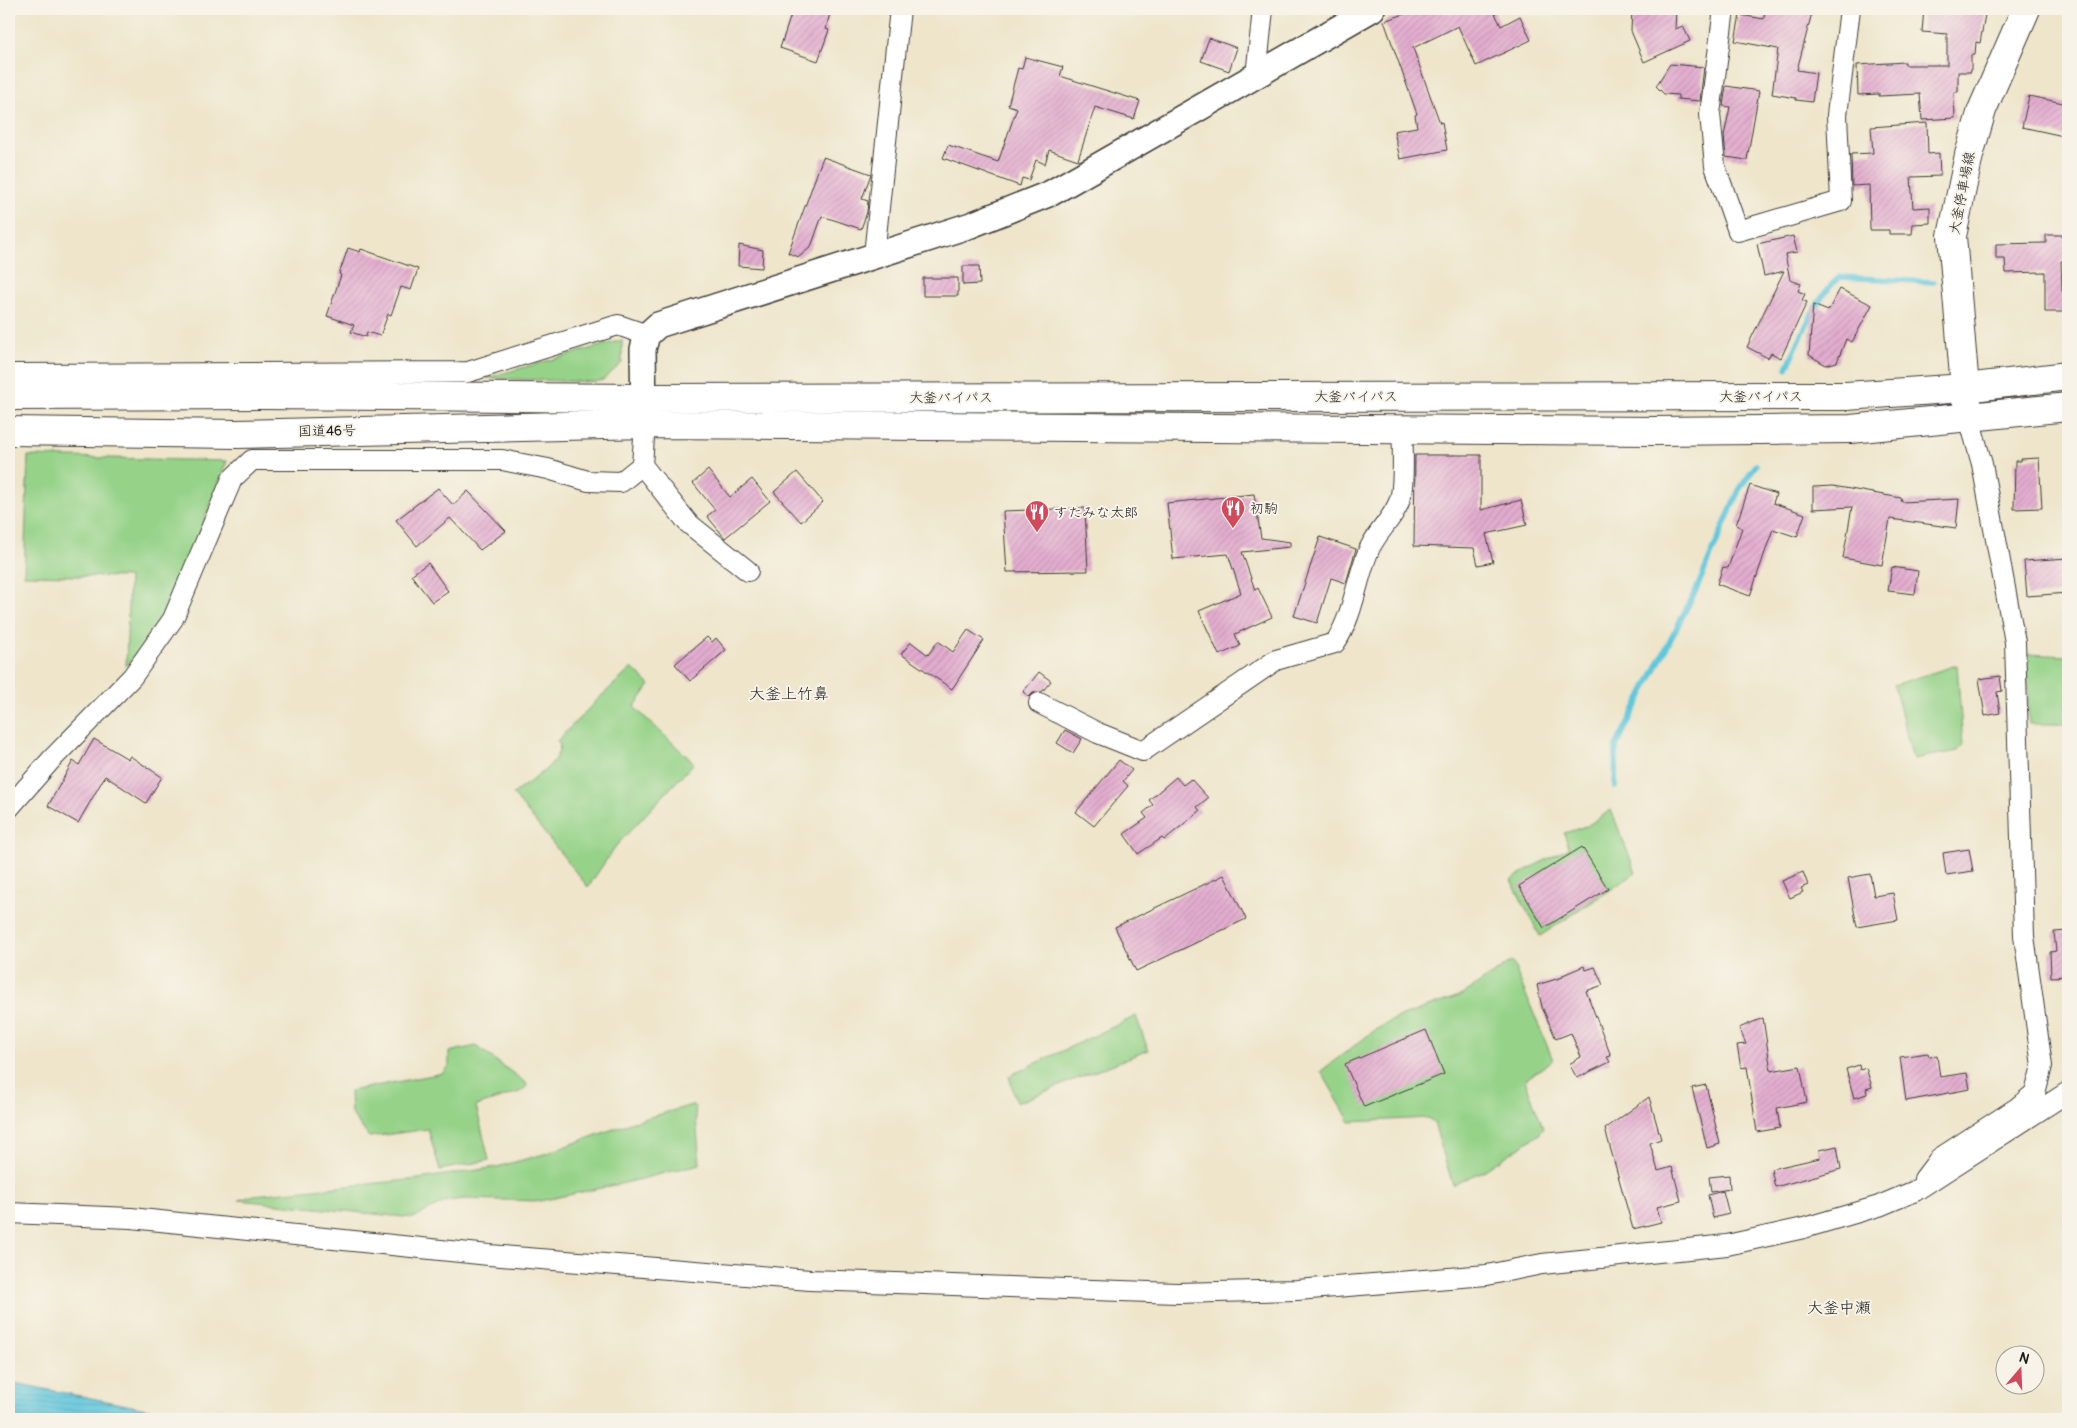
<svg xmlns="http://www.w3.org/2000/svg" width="2077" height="1428" viewBox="0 0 2077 1428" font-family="Pangolin,'Klee One',sans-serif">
	<defs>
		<pattern id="water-rules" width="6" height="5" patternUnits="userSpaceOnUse" patternTransform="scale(1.25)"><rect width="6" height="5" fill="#60c7dd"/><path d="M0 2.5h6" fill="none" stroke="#53aabd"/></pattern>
		<pattern id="building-hatch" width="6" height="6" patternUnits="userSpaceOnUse" patternTransform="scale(1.25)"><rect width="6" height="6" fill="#e3adcf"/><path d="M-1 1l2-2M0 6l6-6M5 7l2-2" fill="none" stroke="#c294b1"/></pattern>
	</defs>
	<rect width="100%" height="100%" fill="#f7f3e8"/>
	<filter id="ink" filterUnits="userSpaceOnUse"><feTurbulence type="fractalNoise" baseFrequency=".02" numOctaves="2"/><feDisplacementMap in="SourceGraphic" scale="10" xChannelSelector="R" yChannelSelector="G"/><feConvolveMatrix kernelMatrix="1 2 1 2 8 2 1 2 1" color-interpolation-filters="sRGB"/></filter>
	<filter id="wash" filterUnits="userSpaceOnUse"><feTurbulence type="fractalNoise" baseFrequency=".0096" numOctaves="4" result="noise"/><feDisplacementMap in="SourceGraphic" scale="20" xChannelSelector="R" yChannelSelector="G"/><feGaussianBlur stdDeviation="1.12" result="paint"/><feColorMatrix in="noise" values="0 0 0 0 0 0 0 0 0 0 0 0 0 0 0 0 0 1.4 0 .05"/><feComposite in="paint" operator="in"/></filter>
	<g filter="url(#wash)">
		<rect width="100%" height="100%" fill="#eee5ca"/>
		<path fill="#96d389" stroke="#597852" d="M622 340V363L603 380 594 382 486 378Z
			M28 456 227 461 185 571 170 603 149 641 126 666 129 577 24 575Z
			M2026 654 2068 656V724H2029Z
			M1957 665 1963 746 1958 751 1913 759 1894 685Z
			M632 668 650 685 634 707 694 763 615 847 588 887 513 794C529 781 558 767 560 745L557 741 598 699Z
			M1611 810 1636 873 1540 936 1511 880 1534 866 1569 848 1564 833 1587 826Z
			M1512 961 1553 1060 1525 1080 1543 1128 1538 1135 1485 1170 1453 1185 1434 1123 1428 1118 1350 1122 1321 1071 1375 1030 1397 1018 1462 995Z
			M1136 1016 1148 1050 1017 1103 1009 1076Z
			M476 1046 526 1083 527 1086 522 1091 476 1106 489 1160 440 1170 428 1129 369 1137 351 1113 350 1091 443 1073 449 1066V1052Z
			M692 1105 695 1107 700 1164 629 1182 540 1201 465 1199 447 1201 413 1218 239 1200 254 1195 419 1179 497 1167 544 1154 633 1122Z"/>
		<path fill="url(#water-rules)" stroke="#3e727c" d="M9 1382 198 1419H9Z"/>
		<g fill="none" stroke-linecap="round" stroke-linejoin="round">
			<path stroke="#60c7dd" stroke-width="5.5" d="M1787 368C1798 343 1818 293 1840 277L1933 282
				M1615 787 1616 746 1697 588 1739 490 1756 465"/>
		</g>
		<g id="blocks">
			<path fill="url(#building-hatch)" d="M793 9H831L826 29 829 30 818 61 780 48Z
				M1419 9H1493L1501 26 1520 16 1531 40 1476 66 1458 26 1413 48 1440 123 1442 122 1447 150 1400 159 1394 131 1417 127 1415 115 1417 114 1384 21Z
				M1632 9H1676L1675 29 1683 26 1690 41 1644 62 1631 31Z
				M1765 9H1813L1797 70 1816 73 1812 102 1796 100V98L1772 94 1778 49 1735 41 1740 15 1764 19Z
				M1924 9H1986L1980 43 1976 42 1975 55H1971V72H1958V92H1954L1955 118 1922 120 1920 94 1879 96V94L1858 95 1857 65 1905 62V65H1947V34L1922 32Z
				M1209 38 1237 48 1229 71 1201 61Z
				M1025 57 1063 67 1060 76 1140 101 1134 119 1095 107 1078 160 1049 150 1045 164 1036 160 1029 180 1022 178 1020 186 943 158 948 145 998 162 1017 108 1008 105 1018 68 1022 69Z
				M1670 64 1704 67 1700 101 1678 99V95L1664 94 1656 86Z
				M1726 86 1759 91 1747 160 1726 157 1724 136 1730 107 1723 106Z
				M2029 96 2068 104V137L2022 127Z
				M1927 123 1928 154 1939 153 1940 176 1911 177 1913 208 1930 207V223L1913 224 1912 234H1889V230H1870L1869 185 1852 186 1851 154 1873 153 1871 127Z
				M823 157 871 174 862 199 868 201 867 212 861 229 822 216 811 247 799 257 788 253Z
				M2046 235H2068V261H2061L2062 291H2068V312H2045V272L2006 273 2005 259H1996V244L2046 243Z
				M1793 236 1797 252 1785 254 1790 280 1801 284 1798 291 1805 294 1802 300 1807 302 1781 358 1771 353 1768 358 1747 347 1784 271 1764 276 1757 244Z
				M739 245 763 250 762 268 738 266Z
				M348 248 360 252 361 249 418 269 411 290 401 287 391 315 388 314 380 336 367 332 366 337 351 332 354 325 327 316 341 275 339 274Z
				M963 266H979L980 284 963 285Z
				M923 278H958V296H923Z
				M1840 289 1872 305 1852 342 1846 339 1837 362 1826 365 1809 355 1813 305 1828 311Z
				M1415 455H1481V510L1521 500 1527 525 1486 534 1493 562 1478 565 1474 548 1414 546Z
				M2039 458 2042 508 2014 509 2015 461H2021V459Z
				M708 470 730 497 752 479 770 501 725 538 707 516 715 510 693 483Z
				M797 472 823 502 801 522 774 492Z
				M1750 485 1776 494 1773 503 1805 514 1797 537 1773 529 1750 596 1717 584 1723 567 1728 568 1742 528 1736 525Z
				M1833 486 1901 498 1902 502 1959 499 1956 528 1890 519 1882 565 1843 558 1852 507 1813 509V487Z
				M438 488 453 505 468 491 506 531 480 550 450 518 417 546 396 520Z
				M1254 494 1261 538 1290 542V547L1242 552 1255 590 1258 588 1272 617 1235 634 1240 646 1219 655 1199 611 1241 593 1228 554 1173 559 1167 503Z
				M1085 508 1088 571 1007 572 1003 511Z
				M1320 537 1356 549 1346 583 1331 578 1317 623 1294 616Z
				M2068 558V593L2027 596 2024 561Z
				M428 563 448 591 432 602 411 575Z
				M1892 567 1918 571 1915 594 1888 591Z
				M968 630 984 640 952 689 901 654 911 642 928 655 938 641 953 652Z
				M707 637 712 642 716 638 726 650 690 681 675 664Z
				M1039 672 1051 681 1042 692 1033 693 1029 697 1023 692Z
				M2000 676 2002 691 1997 692 2000 713 1985 716 1979 679Z
				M1065 730 1082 739 1073 753 1057 743Z
				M94 739 128 759 130 756 162 777 146 803 105 776 78 823 48 806 73 761 79 765Z
				M1119 760 1132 770 1123 781 1128 786 1094 826 1076 812Z
				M1176 777 1183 785 1191 779 1208 798 1197 807 1200 811 1164 840 1162 838 1138 854 1124 834 1147 818 1143 813 1153 805 1149 800Z
				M1582 847 1608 889 1544 928 1519 886Z
				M1969 849 1973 871 1946 875 1943 853Z
				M1803 872 1808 885 1801 888 1803 892 1790 898 1782 881Z
				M1870 874 1874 896 1893 893 1898 920 1857 927 1848 878Z
				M1224 875 1246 919 1136 971 1115 927Z
				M2068 931V976L2051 977 2050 952 2056 951 2054 932Z
				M1584 966 1586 970 1595 967 1603 985 1586 991 1611 1056 1607 1057 1610 1062 1577 1078 1569 1064 1581 1057 1571 1033 1556 1039 1542 1007 1537 985 1563 977V975Z
				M1763 1018 1771 1071 1800 1066 1807 1102 1777 1108 1780 1128 1757 1132 1747 1067 1741 1068 1737 1045 1746 1044 1739 1028Z
				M1426 1030 1444 1074 1364 1107 1345 1064Z
				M1928 1053 1929 1057 1937 1056 1940 1077 1967 1073 1970 1089 1906 1101 1900 1057Z
				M1859 1065 1860 1070 1866 1068 1872 1087 1866 1089 1867 1094 1854 1098 1846 1069Z
				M1706 1085 1720 1144 1707 1148 1692 1088Z
				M1649 1097 1661 1139 1650 1143 1658 1171 1672 1167 1681 1201 1657 1207 1661 1222 1633 1229 1605 1129Z
				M1837 1146 1841 1169 1775 1187 1771 1169 1820 1158 1819 1150Z
				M1729 1175 1730 1189 1711 1192 1709 1177Z
				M1723 1191 1729 1214 1713 1218 1708 1195Z"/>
		</g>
	</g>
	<g filter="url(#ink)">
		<use href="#blocks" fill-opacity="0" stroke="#3c3a36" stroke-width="1"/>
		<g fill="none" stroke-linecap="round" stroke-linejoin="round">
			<g stroke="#3c3a36" stroke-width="22">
				<path id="minor" d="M1724 9 1710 114 1715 166 1738 231 1841 201 1837 115 1850 9
					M1256 76 1263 9
					M874 255 900 9
					M9 374 468 372 618 325 647 335
					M642 465 688 523 748 571
					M1039 703 1098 733 1143 751 1276 660 1335 643C1353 616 1356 582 1368 552 1375 533 1394 519 1400 499 1404 486 1403 445 1402 430
					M9 808 51 760 132 677 173 619 232 479 252 460H502L548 469 588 481 621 482 642 465 645 424
					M1924 1179 1940 1158 2017 1108 2035 1093 2042 1066 2024 936 2015 642 1982 464 1969 418
					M9 1213 131 1218 489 1255 810 1280 1177 1293 1297 1290 1487 1275 1542 1264 1727 1245 1804 1228 1879 1206 1915 1191 2068 1092"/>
			</g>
			<g stroke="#3c3a36" stroke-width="28">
				<path id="tertiary" d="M644 417 643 349 647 335 658 325 971 225 1051 193 1372 9"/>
			</g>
			<g stroke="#3c3a36" stroke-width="30">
				<path id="secondary" d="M1969 418 1965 388 1952 236 1969 155 1982 110 2026 9"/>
			</g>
			<g stroke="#3c3a36" stroke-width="30">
				<path id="trunk" d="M9 396 260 395 642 398 1846 396 1965 388 2068 376
					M9 431 237 434 645 424 1653 431 1851 429 2068 407"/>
			</g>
			<use href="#minor" stroke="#fff" stroke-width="20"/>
			<use href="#tertiary" stroke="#fff" stroke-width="25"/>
			<use href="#secondary" stroke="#fff" stroke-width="28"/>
			<use href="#trunk" stroke="#fff" stroke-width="28"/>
		</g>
	</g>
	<defs>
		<g id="restaurant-pin" transform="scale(1.25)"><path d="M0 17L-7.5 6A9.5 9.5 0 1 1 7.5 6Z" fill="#d1495b" stroke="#f7f3e8"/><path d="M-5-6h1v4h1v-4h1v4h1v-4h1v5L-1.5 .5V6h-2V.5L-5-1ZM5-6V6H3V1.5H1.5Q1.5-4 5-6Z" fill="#fff"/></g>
	</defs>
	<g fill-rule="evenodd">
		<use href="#restaurant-pin" x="1233" y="508"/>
		<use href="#restaurant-pin" x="1037" y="512"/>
	</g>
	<g text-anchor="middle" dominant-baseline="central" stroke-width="4" stroke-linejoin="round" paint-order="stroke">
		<g font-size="14" fill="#1c1c1c" stroke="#f7f3e8">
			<text transform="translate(1962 193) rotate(-79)">大釜停車場線</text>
			<text x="1356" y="396">大釜バイパス</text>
			<text x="1761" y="396">大釜バイパス</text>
			<text x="951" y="397">大釜バイパス</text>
			<text transform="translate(327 431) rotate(-1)">国道46号</text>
		</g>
		<g font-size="14" fill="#1c1c1c" stroke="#f7f3e8" text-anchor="start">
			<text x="1250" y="508">初駒</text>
			<text x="1054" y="512">すたみな太郎</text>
		</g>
		<g font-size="16" fill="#1c1c1c" stroke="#f7f3e8">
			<text x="789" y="694">大釜上竹鼻</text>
			<text x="1839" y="1308">大釜中瀬</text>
		</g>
	</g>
	<rect width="2077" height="1428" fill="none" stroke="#f7f3e8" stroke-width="30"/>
	<g transform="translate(2020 1370) rotate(19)"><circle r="24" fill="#f7f3e8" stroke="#9f9d96"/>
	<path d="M0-4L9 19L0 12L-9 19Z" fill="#d1495b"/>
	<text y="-8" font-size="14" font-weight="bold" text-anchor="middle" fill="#1c1c1c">N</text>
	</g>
</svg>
